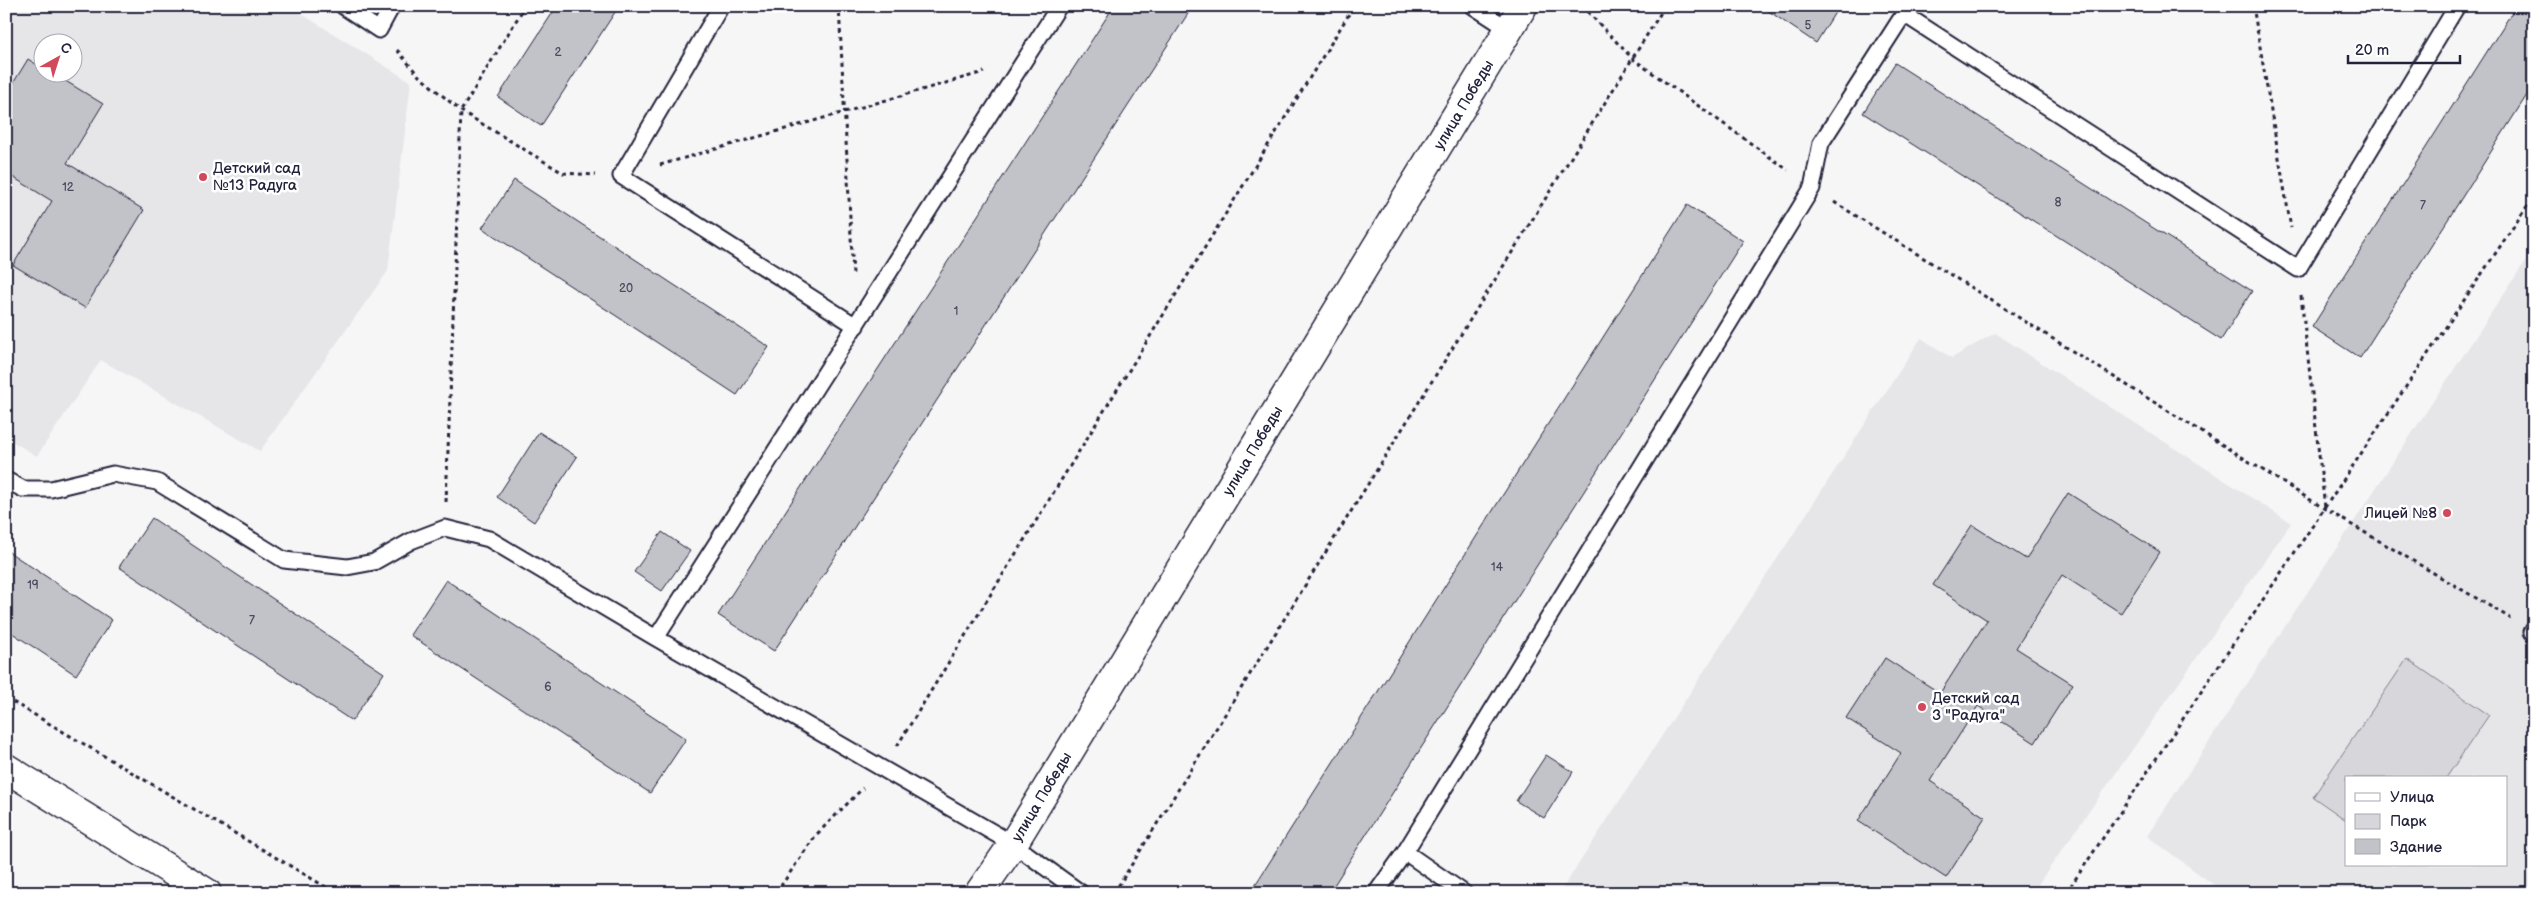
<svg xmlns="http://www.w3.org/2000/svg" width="2540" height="899" viewBox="0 0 2540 899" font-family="'Balsamiq Sans',sans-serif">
	<rect width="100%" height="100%" fill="#f6f6f7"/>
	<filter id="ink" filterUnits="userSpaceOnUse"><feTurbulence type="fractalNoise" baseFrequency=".02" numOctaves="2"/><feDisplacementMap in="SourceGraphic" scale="10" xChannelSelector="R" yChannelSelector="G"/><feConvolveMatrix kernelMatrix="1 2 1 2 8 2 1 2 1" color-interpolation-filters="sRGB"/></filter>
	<g filter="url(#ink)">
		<path fill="#e6e6e9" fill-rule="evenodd" d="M6 6H289L411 82 388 271 260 451 101 360 37 456 6 438ZM42 42H72V72H42Z
			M2534 248V893H2225L2147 836ZM2346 778H2506V865H2346Z
			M1995 333 2291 523 2032 893H1564L1561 891 1921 338 1952 358Z"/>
		<path fill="#d7d7db" stroke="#7c7c8b" d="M2407 659 2489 715 2446 778H2346V820L2313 797Z"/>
		<path fill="#c2c2c9" stroke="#22223b" d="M557 6H619L541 126 498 97Z
			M1114 6H1193L774 651 718 615Z
			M1761 6H1839L1816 43Z
			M2516 6H2534V84L2360 358 2312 327Z
			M28 59 42 68V72H51L103 104 67 163 144 210 85 308 13 265 52 201 6 173V95Z
			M1895 63 2252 291 2221 340 1863 113Z
			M514 180 769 347 737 395 482 228Z
			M1687 205 1743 241 1329 893H1250Z
			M539 432 577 457 534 522 497 497Z
			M2068 493 2160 552 2121 613 2062 575 2016 648 2073 684 2035 743 1978 706 1930 781 1985 817 1946 878 1858 821 1901 753 1846 718 1885 658 1940 693 1987 620 1933 585 1972 525 2026 559Z
			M152 518 384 673 352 721 119 567Z
			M662 532 690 551 662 591 634 572Z
			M6 550 112 620 76 675 6 629Z
			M446 580 686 739 650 793 410 635Z
			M1546 755 1573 772 1544 818 1516 801Z"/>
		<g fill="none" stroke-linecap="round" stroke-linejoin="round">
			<g stroke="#22223b" stroke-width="19">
				<path id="service" d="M343 6 379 30 392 6
					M721 6 621 176 856 326
					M1059 6 656 638 1013 844 1081 893
					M1473 6 1510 30
					M1904 14 2298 269 2457 6
					M6 480 23 489H51L113 474 157 482 284 560 347 567 374 562 411 541 445 528 489 539 656 638
					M2532 632 2534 628
					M1405 852 1812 188 1821 143 1909 6
					M1376 893 1405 852 1464 893"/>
			</g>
			<g stroke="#22223b" stroke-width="31">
				<path id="tertiary" d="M6 768 207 893"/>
			</g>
			<g stroke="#22223b" stroke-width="31">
				<path id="primary" d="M979 893 1013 844 1523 6"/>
			</g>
			<path stroke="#22223b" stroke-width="3" stroke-dasharray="4 4" stroke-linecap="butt" d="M839 6 853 275
				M1582 6 1633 59 1788 170
				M2253 6 2291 228
				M1946 8 1957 6
				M397 50 419 76 461 111 563 173 596 175
				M660 165 984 72
				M1834 202 2325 509 2510 618
				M2301 296 2325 508
				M446 502 461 111 525 6
				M6 698 336 893
				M897 746 1354 6
				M776 893 816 835 863 788
				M1114 893 1665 6
				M2066 893 2534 196"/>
			<use href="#service" stroke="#fff" stroke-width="15"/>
			<use href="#tertiary" stroke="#fff" stroke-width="28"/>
			<use href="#primary" stroke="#fff" stroke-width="28"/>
		</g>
	</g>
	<g fill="#d1495b" stroke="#fff" stroke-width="2">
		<circle cx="203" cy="177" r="5"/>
		<circle cx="2447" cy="513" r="5"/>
		<circle cx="1922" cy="707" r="5"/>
	</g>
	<g text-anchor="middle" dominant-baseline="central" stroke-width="5" stroke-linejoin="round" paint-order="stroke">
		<g font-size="12" fill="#4a4a5e">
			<text x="1808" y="25">5</text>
			<text x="558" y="52">2</text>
			<text x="68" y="187">12</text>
			<text x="2058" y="202">8</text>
			<text x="2423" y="205">7</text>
			<text x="626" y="288">20</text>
			<text x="956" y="311">1</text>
			<text x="1497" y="567">14</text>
			<text x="33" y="585">19</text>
			<text x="252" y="620">7</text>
			<text x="548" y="687">6</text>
		</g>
		<g font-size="15" fill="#22223b" stroke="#fff">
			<text transform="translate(1464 105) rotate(-59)">улица Победы</text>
			<text transform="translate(1253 451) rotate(-59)">улица Победы</text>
			<text transform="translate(1042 797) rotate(-59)">улица Победы</text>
		</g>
		<g font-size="15" fill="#22223b" stroke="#fff" text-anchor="start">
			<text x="213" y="168">Детский сад<tspan x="213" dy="17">№13 Радуга</tspan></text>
			<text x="2437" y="513" text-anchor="end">Лицей №8</text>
			<text x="1932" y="698">Детский сад<tspan x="1932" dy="17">3 "Радуга"</tspan></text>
		</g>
	</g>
	<rect width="2540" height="899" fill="none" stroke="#fff" stroke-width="25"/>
	<rect x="12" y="12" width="2515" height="874" fill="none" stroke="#22223b" stroke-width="2" filter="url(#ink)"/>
	<rect x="2345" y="776" width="162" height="90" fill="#ffffff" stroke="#a7a7b1"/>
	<rect x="2355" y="793" width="25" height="8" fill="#ffffff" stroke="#a7a7b1"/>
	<text x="2390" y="802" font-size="15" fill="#22223b">Улица</text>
	<rect x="2355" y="814" width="25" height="15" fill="#d7d7db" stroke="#a7a7b1"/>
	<text x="2390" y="826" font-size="15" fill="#22223b">Парк</text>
	<rect x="2355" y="839" width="25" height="15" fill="#c2c2c9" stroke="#a7a7b1"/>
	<text x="2390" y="852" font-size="15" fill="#22223b">Здание</text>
	<g transform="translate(58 58) rotate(39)"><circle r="24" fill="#ffffff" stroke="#a7a7b1"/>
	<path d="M0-4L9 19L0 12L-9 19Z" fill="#d1495b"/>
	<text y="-8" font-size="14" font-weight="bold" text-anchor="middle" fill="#22223b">С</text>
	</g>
	<path d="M2348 55v8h112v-8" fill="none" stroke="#22223b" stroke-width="2.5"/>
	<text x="2355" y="55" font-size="15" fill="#22223b" stroke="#ffffff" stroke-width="4" paint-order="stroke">20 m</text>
</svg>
